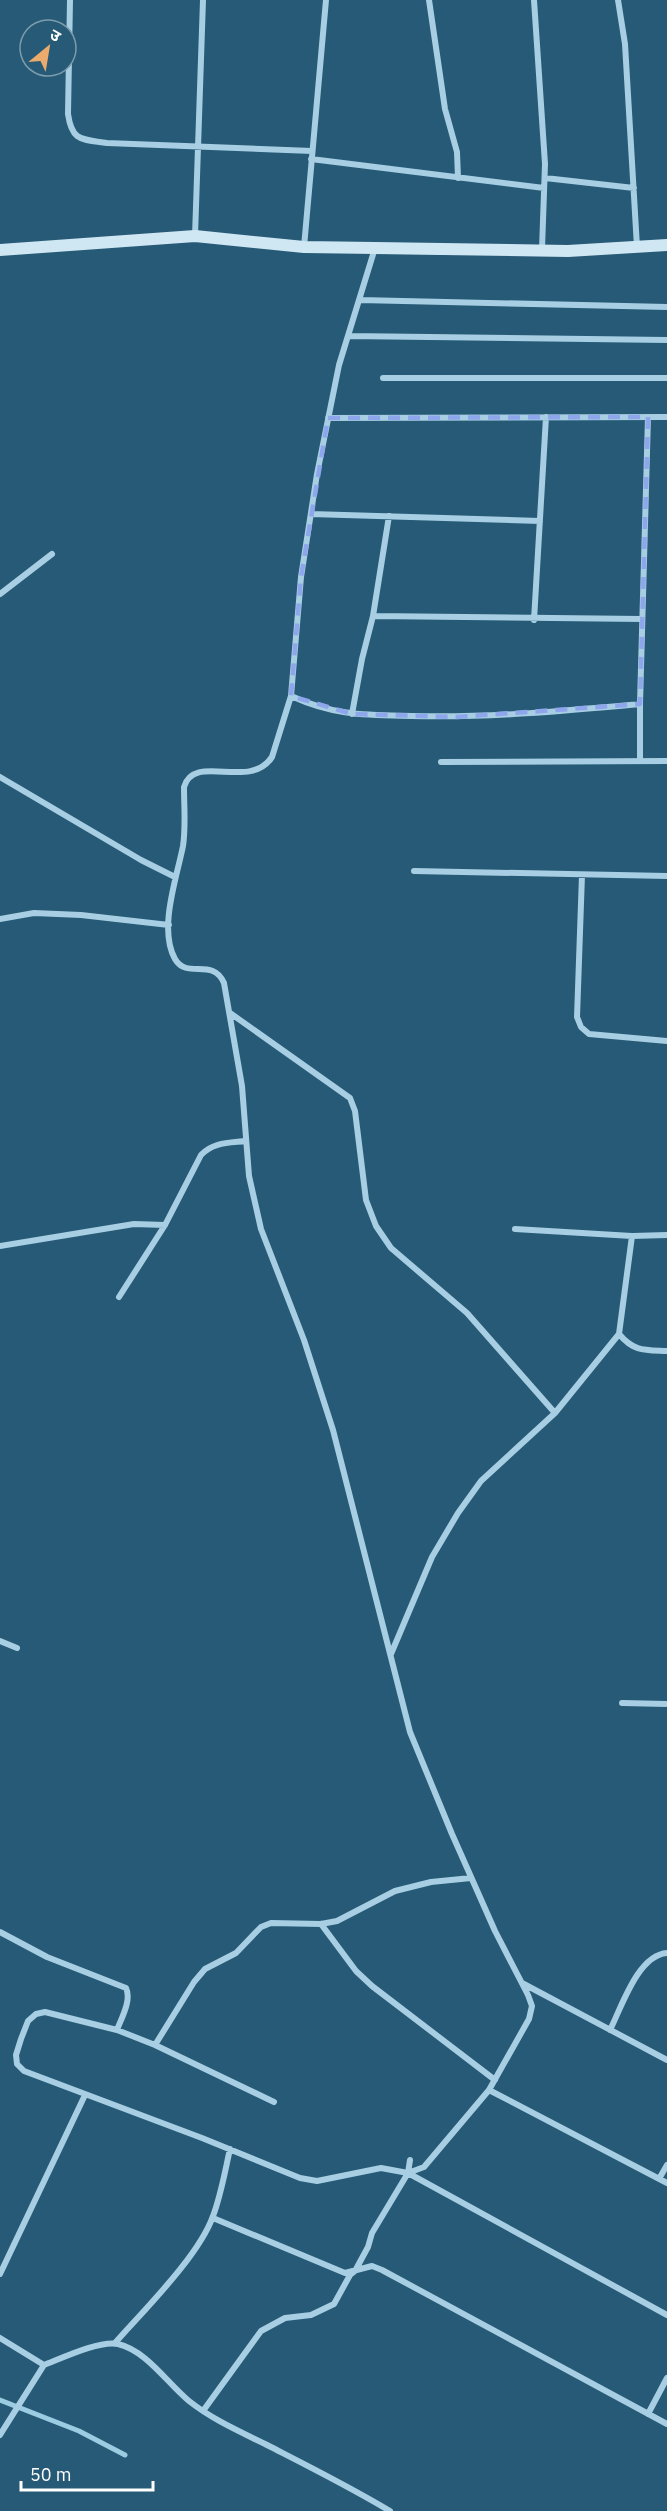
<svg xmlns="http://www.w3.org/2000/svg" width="667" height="2511" viewBox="0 0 667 2511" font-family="'IBM Plex Sans','Noto Sans Devanagari',sans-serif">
	<rect width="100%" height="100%" fill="#265a76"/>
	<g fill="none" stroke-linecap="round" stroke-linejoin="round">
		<path stroke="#9ccce2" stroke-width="5" d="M0 2400 79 2431 125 2455"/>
		<path stroke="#a7cee2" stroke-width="6" d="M70 0 68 114C72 142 82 139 107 143L312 151
			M429 0 445 109 457 152 458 178
			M534 0 545 164 542 249
			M618 0 625 44 637 247
			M311 159 544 188
			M545 178 634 188
			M195 236 203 0
			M304 247 326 0
			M360 300 667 307
			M348 336 667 340
			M383 378H667
			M328 418 667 417
			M311 514 540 521
			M0 594 52 554
			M373 616 642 619
			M534 620 546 417
			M291 696C335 716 366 715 412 716 488 718 564 711 640 704
			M352 714 362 659 373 616 389 516
			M640 761V704L648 417
			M441 762 667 761
			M0 777 141 860 175 877
			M414 871 667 876
			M582 875 577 1017 581 1027 589 1034 667 1041
			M0 919 34 913 81 915 169 925
			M230 1013 350 1098 355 1111 366 1200 376 1226 391 1248 467 1313 555 1413
			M515 1229 632 1236 667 1235
			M632 1236 619 1334C634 1352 645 1350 667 1351
			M0 1246 134 1224 165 1225
			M119 1297 165 1225 201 1155C213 1142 229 1143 246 1141
			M0 1641 17 1648
			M391 1654 432 1557 458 1513 481 1481 555 1413 619 1334
			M622 1703 667 1704
			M321 1924 356 1971 372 1986 495 2080
			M0 1932 47 1957 126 1988C132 2000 121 2019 117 2030
			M522 1983 667 2060
			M610 2030C622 2006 638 1955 667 1953
			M155 2045 194 1982 205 1969 236 1953 261 1927 271 1923 321 1924 337 1921 395 1891 431 1882 471 1878
			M489 2090 667 2183
			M274 2102 155 2045 117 2030 45 2012 36 2014 28 2021 21 2039 16 2055 17 2064 24 2071 202 2138 300 2178 317 2181 381 2168 408 2173 424 2167 489 2090 529 2019 532 2006 528 1995 495 1931 452 1834 410 1732 333 1430 304 1340 261 1229 249 1176 242 1086 224 983C213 957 187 980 175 959 158 929 177 877 183 846 186 827 184 806 184 787 194 752 250 791 272 757L291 696 301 577 317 474 339 365 375 248
			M408 2173 667 2315
			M659 2179 667 2165
			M213 2218 345 2273 372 2266 382 2270 667 2424
			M0 2274 85 2095
			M0 2338 44 2365C62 2358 100 2340 118 2344 147 2351 167 2383 189 2401 213 2420 241 2432 269 2446 310 2467 350 2487 390 2511
			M115 2343C144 2310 199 2256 213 2216 221 2195 225 2171 230 2149
			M203 2411 261 2331 285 2318 311 2315 334 2304 350 2275 355 2271 368 2247 372 2233 408 2173 410 2160
			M648 2414 667 2378
			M0 2435 44 2365"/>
		<path stroke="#cfe6f3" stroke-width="12" d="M0 250 195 236 304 247 375 248 568 251 667 245"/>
	</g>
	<path fill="none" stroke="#8ea6ec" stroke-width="4.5" stroke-dasharray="12 8" stroke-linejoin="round" d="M648 417 640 704 456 717 352 714 291 696 301 577 328 418Z"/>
	<g transform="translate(48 48) rotate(30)"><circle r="28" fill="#265a76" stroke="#7d9cad" stroke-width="1.5"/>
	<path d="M0-4.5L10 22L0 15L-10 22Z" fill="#eaab6d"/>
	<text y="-9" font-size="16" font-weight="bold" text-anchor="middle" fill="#ffffff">उ</text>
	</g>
	<path d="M21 2481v9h132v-9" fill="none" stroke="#ffffff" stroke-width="3"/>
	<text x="30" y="2481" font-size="18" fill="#ffffff" stroke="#265a76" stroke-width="4.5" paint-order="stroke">50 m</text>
</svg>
